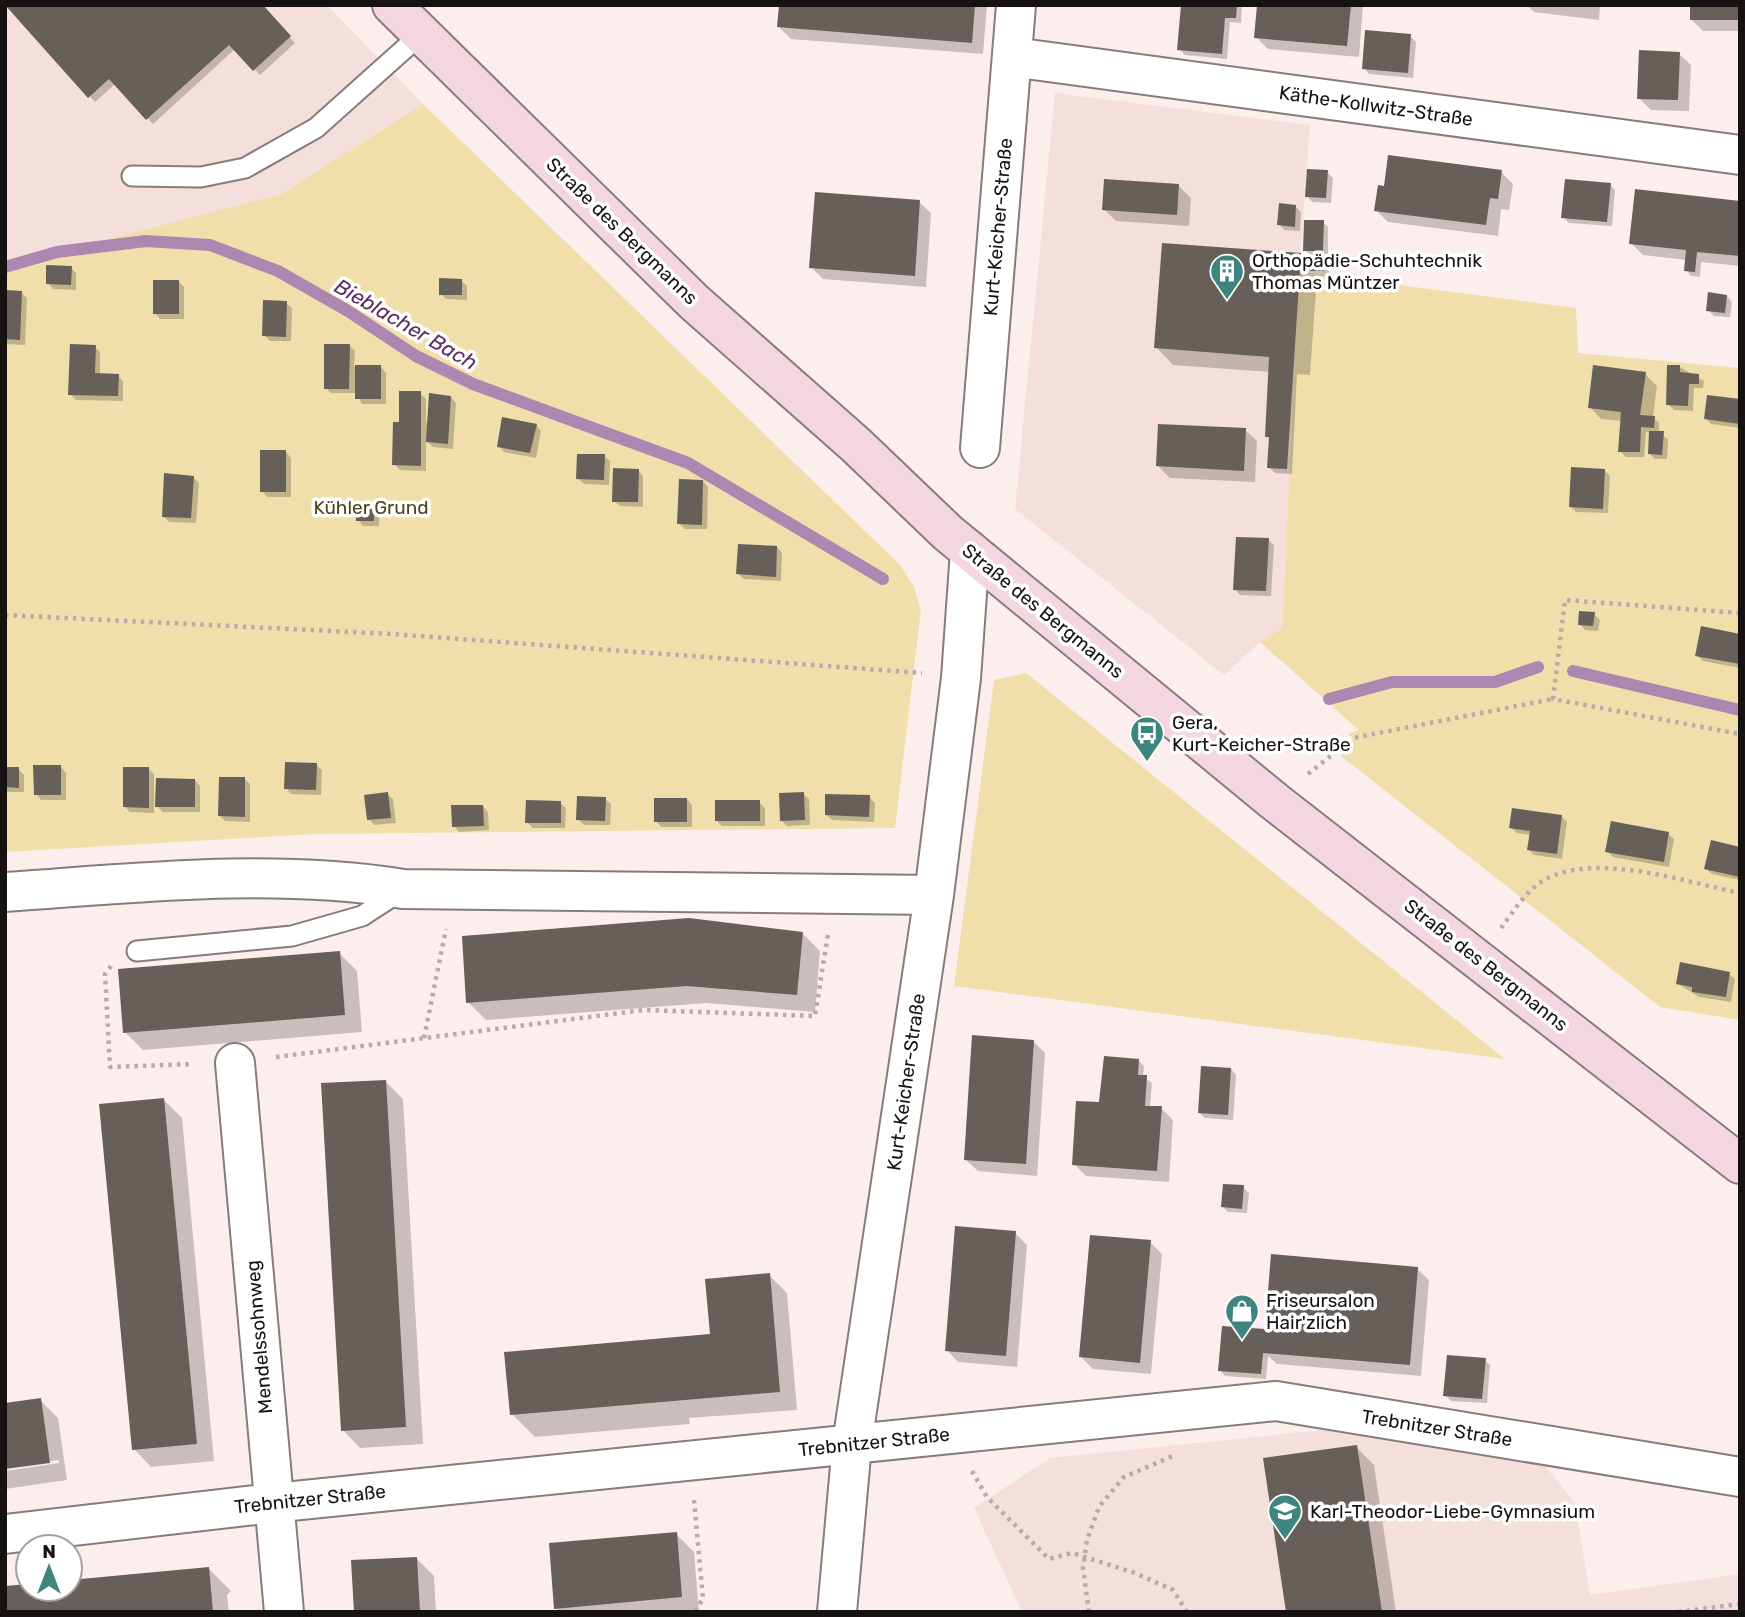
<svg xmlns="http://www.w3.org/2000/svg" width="1745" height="1617" viewBox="0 0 1745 1617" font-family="Rubik,sans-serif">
	<rect width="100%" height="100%" fill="#fceeec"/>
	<path fill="#f4dfdc" d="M5 5H327L423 104 281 194 5 266Z
		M1055 93 1310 125 1299 272 1282 628 1260 642 1224 675 1015 509Z
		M1323 1430 1544 1465 1575 1503 1590 1595 1740 1574V1612H1022L974 1508 1050 1458Z"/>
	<path fill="#f1dfab" d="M423 104 900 565 914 587 921 610 895 828 316 834 5 852V266L281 194Z
		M1299 272 1576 308 1578 353 1740 368V1020L1660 1007 1341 756 1353 738 1348 734 1359 730 1260 642 1282 628Z
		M1026 673 1505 1059 954 986 994 680Z"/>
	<path fill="#0003" d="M6 5H261L295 43 260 75 235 49 153 124 115 84 95 102Z
		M781 5H987L983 54 791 39 779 27Z
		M1183 5 1242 6 1241 23 1230 22 1227 59 1185 55 1179 49Z
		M1259 5H1363L1359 57 1268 49 1256 37Z
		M1527 5H1600L1599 20 1534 12Z
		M1740 5V31H1703L1691 19Z
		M1410 36 1416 42 1413 78 1369 74 1364 68Z
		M1679 54 1691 65 1689 111 1651 110 1639 98Z
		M1327 172 1333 178 1331 203 1312 202 1307 196Z
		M1501 172 1513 184 1509 210 1501 209 1498 236 1388 222 1376 210 1386 188Z
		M1610 185 1615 190 1612 226 1569 223 1563 217Z
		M1179 186 1191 198 1189 226 1116 221 1104 209Z
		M919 202 931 213 926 287 823 279 811 267Z
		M1740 203V266L1701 262 1700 277 1691 276 1686 270 1687 260 1643 255 1631 243Z
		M1295 206 1301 212 1300 231 1284 230 1279 224Z
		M1323 222 1328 227V256H1311L1305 250Z
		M1300 255 1307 262H1324L1329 267V276H1317L1310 375 1297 374 1292 474 1275 473 1269 467 1270 440 1267 436 1270 372 1173 365 1156 347Z
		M71 268 76 273V290L53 289 48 283Z
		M462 281 467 286V300L446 299 441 294Z
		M179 282 184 287V319H160L155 313Z
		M5 292 22 293 27 298 25 345 5 344Z
		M1727 296 1732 302 1730 317 1714 316 1708 310Z
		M286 303 292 308 291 341H270L264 335Z
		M349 345 355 351 354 367H381L386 373V404H362L356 393H331L326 388Z
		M95 347 100 352V375L118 376 123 381V401L76 400 70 394Z
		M1680 367 1704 381 1703 388H1694L1693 411 1674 410 1668 404Z
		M1645 374 1657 386 1653 417 1659 423V433L1668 439 1667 459H1655L1649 453 1651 432H1646L1644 457H1626L1620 451 1622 421 1601 419 1590 407Z
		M420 393 426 399V423L451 397 456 403 453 449 433 447 426 440V471L400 470 394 464 400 424Z
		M1740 401V428L1711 424 1706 419Z
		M536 425 541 431 536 458 504 452 499 446Z
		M1245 430 1257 441 1255 482 1170 478 1158 466Z
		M286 452 291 458V497H267L262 491Z
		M604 456 610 461 609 485 584 484 578 478Z
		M638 470 643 476V507L620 506 614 501Z
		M1605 471 1610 476 1608 513 1576 512 1570 506Z
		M193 477 199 483 196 523 169 522 163 516Z
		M703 481 708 487 707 529H685L679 523Z
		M373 507 379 513V526H363L358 520Z
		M1268 540 1274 545 1271 596 1240 595 1235 589Z
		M777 547 782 553 781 581 744 579 738 574Z
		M1594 614 1600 620 1598 631 1585 630 1580 624Z
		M1740 636V668L1703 661 1697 655Z
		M316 765 322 770 321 795 291 794 286 788Z
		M61 767 66 773V800H41L36 794Z
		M148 768 154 774V813L130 812 125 807Z
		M5 769H18L24 775V792H5Z
		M245 779 250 784V822L225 821 220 816Z
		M195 780 200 786V812H163L157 806Z
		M387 794 393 799 396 823 374 825 369 819Z
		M803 794 809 799 810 825 787 826 781 820Z
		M869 797 875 803 874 822 832 820 826 814Z
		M605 799 611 804 610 825H584L578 819Z
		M687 799 692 805V827H661L656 821Z
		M759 802 765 808V826H722L717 821Z
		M560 803 566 808 565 828H533L527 822Z
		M483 806 488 812 489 830 459 832 454 826Z
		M1562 817 1567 822 1562 859 1534 855 1529 850 1531 835 1517 833 1511 828Z
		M1668 834 1674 839 1669 867 1613 857 1607 851Z
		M1740 848V880L1712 874 1706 869Z
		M802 933 820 951 815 1012 706 1003 486 1020 468 1002Z
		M339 953 357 971 362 1032 143 1050 125 1032Z
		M1729 974 1735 979 1731 1002 1699 997 1678 984Z
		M1033 1041 1045 1053 1037 1176 978 1171 966 1160Z
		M1138 1060 1144 1066 1143 1077 1152 1083 1150 1107 1161 1108 1173 1120 1169 1182 1086 1176 1074 1164Z
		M1231 1069 1236 1075 1233 1120 1205 1118 1199 1113Z
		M385 1081 403 1099 423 1444 360 1448 343 1430Z
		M164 1100 182 1118 214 1461 151 1467 134 1449Z
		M1243 1187 1249 1193 1247 1213 1228 1212 1223 1207Z
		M1015 1233 1027 1245 1017 1367 958 1362 947 1350Z
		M1150 1242 1162 1254 1151 1374 1093 1369 1081 1357Z
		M1417 1269 1429 1280 1421 1376 1277 1364 1268 1356 1266 1379 1225 1376 1220 1370Z
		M769 1275 787 1293 797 1410 689 1418 690 1424 535 1437 512 1414 711 1336Z
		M1485 1360 1490 1365 1487 1403 1451 1401 1445 1395Z
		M40 1400 58 1418 67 1480 5 1489V1471L59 1463V1460L5 1467Z
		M1356 1447 1374 1465 1396 1612H1288Z
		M676 1534 694 1552 699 1612H560L556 1608Z
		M416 1558 434 1576 436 1612H355Z
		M208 1568 231 1591 227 1595 229 1612H5L28 1585V1589H70V1581Z"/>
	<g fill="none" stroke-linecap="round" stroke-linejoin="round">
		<path stroke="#ab87b1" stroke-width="12" d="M5 267 57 252 146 241 210 245 278 271 348 311 416 356 473 384 688 463 883 579
			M1573 671 1740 710
			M1329 699 1392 682H1495L1538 667"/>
	</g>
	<path fill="#675f59" d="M5 5H263L291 36 253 71 229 45 146 120 109 79 88 98Z
		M779 5H975L972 43 777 27Z
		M1181 5H1237L1236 18H1225L1222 54 1177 50Z
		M1257 5H1351L1347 46 1254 38Z
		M1690 5H1740V20H1690Z
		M1365 30 1411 34 1408 73 1362 69Z
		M1639 50 1680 52 1678 100 1637 99Z
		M1388 155 1502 170 1498 199 1490 198 1486 225 1374 211 1378 185 1384 186Z
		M1307 169 1328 170 1326 198 1305 197Z
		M1104 179 1179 184 1177 215 1102 210Z
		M1565 179 1611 183 1607 222 1561 218Z
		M1635 189 1740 201V256L1697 252 1695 272 1684 271 1686 250 1629 244Z
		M815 192 920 200 915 276 809 268Z
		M1279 203 1296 205 1295 227 1277 225Z
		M1304 220H1324L1323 251H1303Z
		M1162 243 1301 253 1287 469 1267 468 1269 437H1265L1269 357 1154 348Z
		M1301 260H1325L1324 271H1301Z
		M46 265 72 266 71 285 46 284Z
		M439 278 462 279V295H439Z
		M153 280H179V314H153Z
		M5 290 22 291 20 340 5 339Z
		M1708 292 1727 295 1725 313 1706 311Z
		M263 300 287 301 286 337 262 336Z
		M70 344 96 345 95 373 119 374 118 396 68 395Z
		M324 344H350L349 389H324Z
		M355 365H381V399H355Z
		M1593 365 1646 372 1640 415 1655 416 1654 428 1641 427 1640 452H1618L1621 412 1588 408Z
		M1667 365H1680V372L1699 374V384H1689L1688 406 1666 405Z
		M399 391H421V466L392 465 393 422H399Z
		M429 393 451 396 448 444 426 442Z
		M1707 395 1740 399V424L1704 419Z
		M502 417 537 424 530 453 497 447Z
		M1158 424 1246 428 1244 471 1156 466Z
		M1649 431H1664L1662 455 1648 454Z
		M260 450H286V492H260Z
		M577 454H605L604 480 576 479Z
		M1571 467 1605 469 1603 509 1569 507Z
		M613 468 639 469 638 502H612Z
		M164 473 194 476 191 518 162 517Z
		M679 479 703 480 702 525 677 524Z
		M356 506H374V521H356Z
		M1236 537 1269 538 1266 591 1233 590Z
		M738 544 777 546 776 577 736 574Z
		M1579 611 1595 612 1593 626 1578 625Z
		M1701 626 1740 634V664L1695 656Z
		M285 762 317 763 316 790 284 789Z
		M33 765H61V795H34Z
		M5 767H19V788L5 787Z
		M123 767H149V808L123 807Z
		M219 777H245V817L218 816Z
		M156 778 195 779V807H155Z
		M388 792 391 818 367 820 364 795Z
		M804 792 805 820 780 821 779 793Z
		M825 794 870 795 869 817 825 815Z
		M577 796 606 797 605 821 576 820Z
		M654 798H687V822H654Z
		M526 800 561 801V823H525Z
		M715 800H760V821H715Z
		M451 805H483L484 826 452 827Z
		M1512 808 1562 815 1557 854 1527 850 1530 831 1509 828Z
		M1611 821 1669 832 1664 862 1605 852Z
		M1711 840 1740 847V877L1704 869Z
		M689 918 803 932 797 995 687 986 466 1003 462 936Z
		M340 951 345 1015 123 1033 118 969Z
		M1680 962 1730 972 1726 997 1692 992V987L1676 984Z
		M972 1035 1034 1040 1026 1164 964 1160Z
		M1104 1056 1139 1059 1138 1075H1147L1145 1106H1162L1157 1171 1072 1165 1076 1101 1099 1102Z
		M1201 1066 1231 1068 1228 1115 1198 1113Z
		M386 1080 406 1427 341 1431 321 1083Z
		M164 1098 197 1444 132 1450 99 1104Z
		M1223 1184 1244 1185 1242 1209 1221 1207Z
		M955 1226 1016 1231 1006 1356 945 1351Z
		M1090 1235 1151 1240 1140 1363 1079 1357Z
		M1271 1254 1418 1267 1410 1365 1263 1353 1261 1374 1218 1371 1222 1326 1265 1329Z
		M770 1273 780 1392 510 1415 504 1352 710 1334 705 1279Z
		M1447 1355 1486 1358 1482 1399 1443 1396Z
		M41 1398 50 1463 5 1469V1403Z
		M1357 1445 1382 1612H1286L1263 1458Z
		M677 1532 682 1597 554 1609 549 1543Z
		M417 1557 420 1612H354L351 1560Z
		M209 1567 213 1612H5V1586L28 1584V1589H70V1580Z"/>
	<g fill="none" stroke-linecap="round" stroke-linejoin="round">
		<g stroke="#887c7b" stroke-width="23">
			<path id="lane" d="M132 176 201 177 245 168 316 128 420 35
				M137 951 292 936 362 916 399 892"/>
		</g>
		<g stroke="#887c7b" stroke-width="42">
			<path id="street" d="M1012 57 1740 155
				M980 448 1016 5
				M5 892C136 883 272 868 403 889L934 895
				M235 1063 284 1612
				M5 1534 273 1503 1276 1401 1740 1477
				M837 1612 852 1444 934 895 961 678 970 551"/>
		</g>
		<g stroke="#887c7b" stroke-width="42">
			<path id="secondary" d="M392 5 694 302 856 445 948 533 1274 801 1740 1164"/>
		</g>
		<path stroke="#b6aba9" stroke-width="4.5" stroke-dasharray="3.5 5" stroke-linecap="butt" d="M1740 613 1565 600 1553 699 1740 734
			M5 615 392 634 922 673
			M1308 774 1353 738 1553 699
			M1501 928C1514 911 1528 887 1548 878 1600 853 1686 882 1740 893
			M111 966 105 974 110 1067 194 1064
			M424 1038 446 929
			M276 1057 644 1010 815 1016 828 934
			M972 1471 987 1497 1049 1559 1072 1553 1135 1573 1173 1590 1187 1612
			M694 1500 703 1599 694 1612
			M1089 1612 1083 1568 1087 1540 1099 1507 1124 1477 1175 1455
			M1678 1612 1740 1604"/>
		<use href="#lane" stroke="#fff" stroke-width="19"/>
		<use href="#street" stroke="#fff" stroke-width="38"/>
		<use href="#secondary" stroke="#f4d6e2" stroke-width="38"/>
	</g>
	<defs>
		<g id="building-pin" transform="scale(1.75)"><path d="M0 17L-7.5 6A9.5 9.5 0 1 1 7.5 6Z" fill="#3e8580" stroke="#fff"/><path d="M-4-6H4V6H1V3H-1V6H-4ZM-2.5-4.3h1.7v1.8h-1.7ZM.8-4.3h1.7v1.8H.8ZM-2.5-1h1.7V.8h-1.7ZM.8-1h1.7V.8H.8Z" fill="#fff"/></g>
		<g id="bus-pin" transform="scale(1.75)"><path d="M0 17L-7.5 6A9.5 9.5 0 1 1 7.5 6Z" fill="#3e8580" stroke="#fff"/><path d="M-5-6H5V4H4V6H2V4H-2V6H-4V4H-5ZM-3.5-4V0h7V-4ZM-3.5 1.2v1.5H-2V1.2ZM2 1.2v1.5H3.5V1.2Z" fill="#fff"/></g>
		<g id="shop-pin" transform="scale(1.75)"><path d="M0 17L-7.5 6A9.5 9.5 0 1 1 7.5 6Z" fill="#3e8580" stroke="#fff"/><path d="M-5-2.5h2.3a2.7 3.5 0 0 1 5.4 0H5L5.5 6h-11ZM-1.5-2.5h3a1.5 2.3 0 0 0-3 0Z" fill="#fff"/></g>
		<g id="school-pin" transform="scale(1.75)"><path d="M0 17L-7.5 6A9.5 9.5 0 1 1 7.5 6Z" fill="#3e8580" stroke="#fff"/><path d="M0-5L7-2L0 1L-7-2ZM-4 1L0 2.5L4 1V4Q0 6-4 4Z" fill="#fff"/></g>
	</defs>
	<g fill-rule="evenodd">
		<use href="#building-pin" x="1227" y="271"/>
		<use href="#bus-pin" x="1147" y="733"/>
		<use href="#shop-pin" x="1242" y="1311"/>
		<use href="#school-pin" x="1285" y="1511"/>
	</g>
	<g text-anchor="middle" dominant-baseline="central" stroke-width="7" stroke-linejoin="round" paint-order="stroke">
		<g font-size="19" fill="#161211" stroke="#fff">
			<text transform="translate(1376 106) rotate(8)">Käthe-Kollwitz-Straße</text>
			<text transform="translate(998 227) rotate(-85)">Kurt-Keicher-Straße</text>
			<text transform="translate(622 231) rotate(44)">Straße des Bergmanns</text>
			<text transform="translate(1043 611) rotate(39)">Straße des Bergmanns</text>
			<text transform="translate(1486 965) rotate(38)">Straße des Bergmanns</text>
			<text transform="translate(906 1082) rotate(-82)">Kurt-Keicher-Straße</text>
			<text transform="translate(259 1337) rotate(-95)">Mendelssohnweg</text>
			<text transform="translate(1437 1428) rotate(9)">Trebnitzer Straße</text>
			<text transform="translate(874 1442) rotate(-6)">Trebnitzer Straße</text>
			<text transform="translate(310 1499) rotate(-6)">Trebnitzer Straße</text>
		</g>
		<g font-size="19" fill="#161211" stroke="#fff" text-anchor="start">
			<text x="1252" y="260">Orthopädie-Schuhtechnik<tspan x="1252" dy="22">Thomas Müntzer</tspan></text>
			<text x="1172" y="722">Gera,<tspan x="1172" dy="22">Kurt-Keicher-Straße</tspan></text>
			<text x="1266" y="1300">Friseursalon<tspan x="1266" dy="22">Hair'zlich</tspan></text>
			<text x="1310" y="1511">Karl-Theodor-Liebe-Gymnasium</text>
		</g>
		<g font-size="19" fill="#4f4218" stroke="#fff">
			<text x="371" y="507">Kühler Grund</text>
		</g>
		<g font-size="21" font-style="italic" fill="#5b2d62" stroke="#fff">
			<text transform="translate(406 324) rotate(30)">Bieblacher Bach</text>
		</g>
	</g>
	<rect width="1745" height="1617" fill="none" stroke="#161211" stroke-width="14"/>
	<g transform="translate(49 1568)"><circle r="33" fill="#ffffff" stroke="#a2a0a0" stroke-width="2"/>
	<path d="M0-5L12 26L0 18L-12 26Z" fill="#3e8580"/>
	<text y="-10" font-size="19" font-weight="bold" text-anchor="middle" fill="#161211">N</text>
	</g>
</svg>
